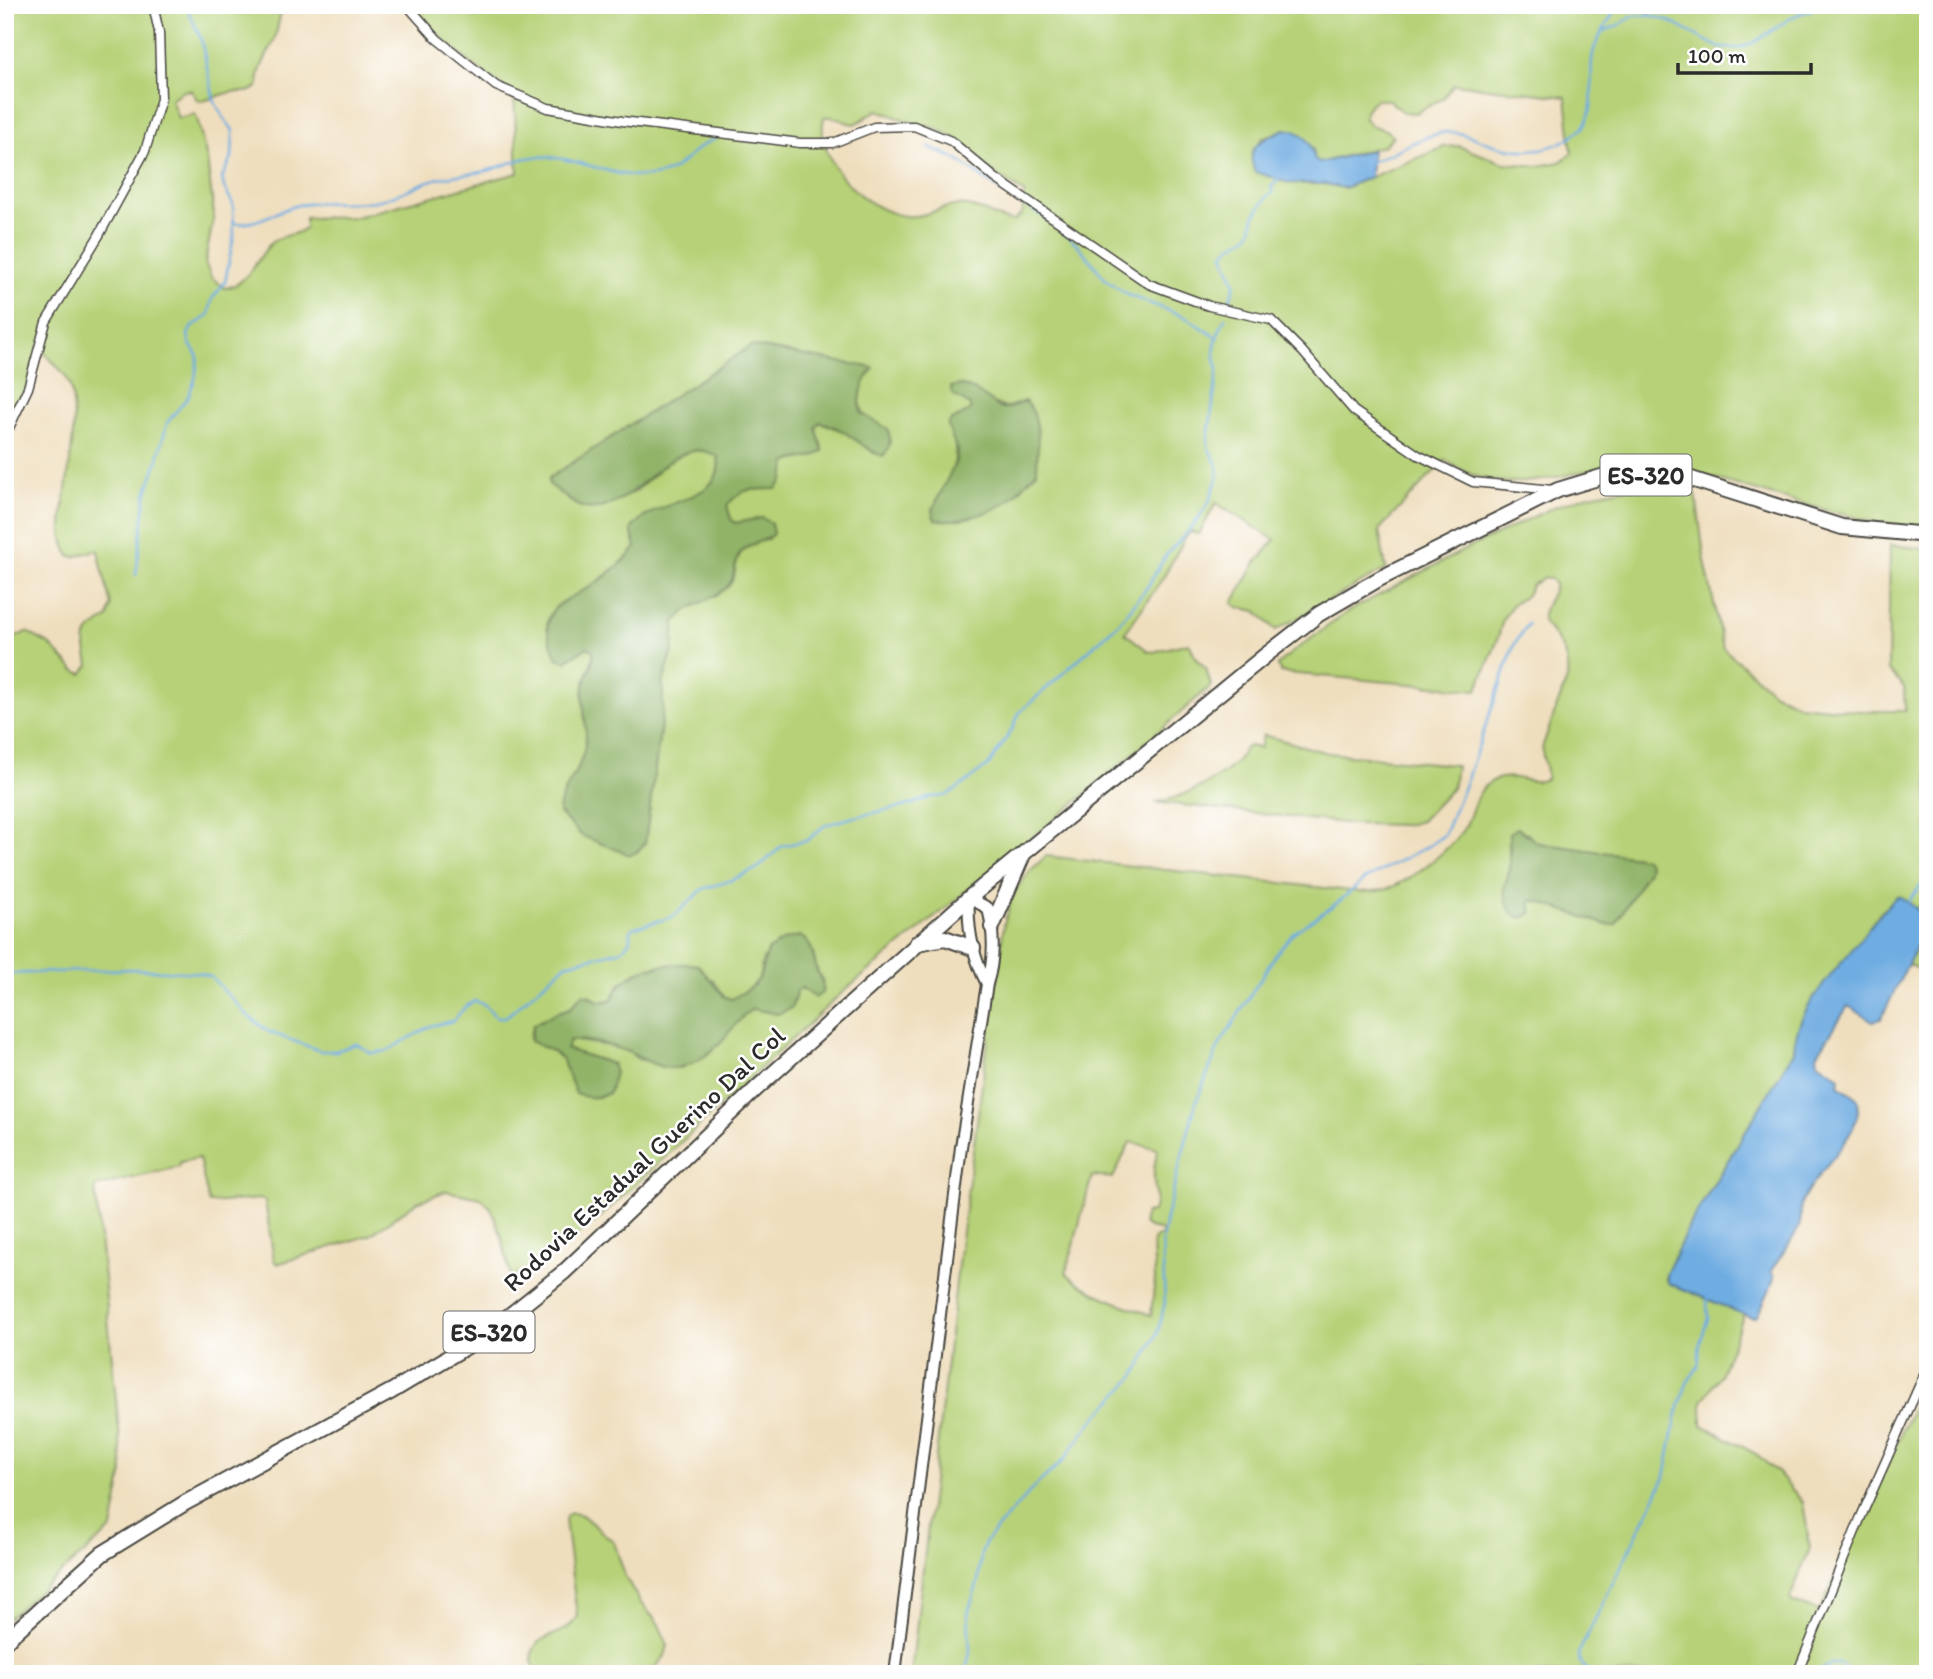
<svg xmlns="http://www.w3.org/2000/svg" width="1933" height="1679" viewBox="0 0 1933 1679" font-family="Itim,sans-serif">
	<rect width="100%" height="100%" fill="#fff"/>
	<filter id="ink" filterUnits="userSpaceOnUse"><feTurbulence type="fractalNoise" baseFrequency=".0143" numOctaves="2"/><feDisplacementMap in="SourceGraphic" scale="14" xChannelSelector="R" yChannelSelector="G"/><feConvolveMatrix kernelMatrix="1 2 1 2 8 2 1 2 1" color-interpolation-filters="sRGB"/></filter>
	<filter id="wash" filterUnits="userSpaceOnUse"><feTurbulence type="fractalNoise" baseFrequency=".00686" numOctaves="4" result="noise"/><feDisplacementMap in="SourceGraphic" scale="28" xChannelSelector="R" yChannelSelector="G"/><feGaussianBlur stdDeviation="1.57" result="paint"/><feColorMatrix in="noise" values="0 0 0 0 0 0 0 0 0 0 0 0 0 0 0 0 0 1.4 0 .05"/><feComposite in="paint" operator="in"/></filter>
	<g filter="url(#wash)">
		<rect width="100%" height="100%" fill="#efdebd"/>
		<path fill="#b6d177" stroke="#707e51" stroke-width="2" fill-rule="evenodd" d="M5 5H282C280 16 278 28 275 38 270 53 256 69 259 85 250 95 243 91 232 92 219 94 215 100 198 101L191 90 183 91 171 99 178 118 195 114 197 118 207 159 214 215 205 262 211 277 225 288C248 285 257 258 271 243 278 236 293 235 302 231L305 228V218L356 217 518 173 514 95C474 67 443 44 413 5H1928V533C1873 523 1820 509 1767 494 1730 483 1691 470 1652 467 1637 466 1619 465 1604 468 1544 477 1502 499 1445 460L1379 530 1386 569 1276 630 1256 611 1238 607 1233 603 1255 564 1275 540 1216 503 1199 534 1190 532 1185 538 1163 578 1125 633 1148 651 1153 652 1189 643 1197 660 1206 668 1211 686 1109 775 843 992 595 1222 548 1256 511 1278 501 1234 491 1208 481 1198 446 1191 417 1202 370 1235 277 1264 274 1260 265 1201 260 1199 209 1203 199 1158 180 1162 179 1167 95 1187 123 1471 112 1529 5 1621V649L17 636 27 632 49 644 74 670 82 674 89 665C84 636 80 635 108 618L111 605 98 551 95 550 75 557 70 556C59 540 62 522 64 504 68 471 81 411 68 381 65 374 60 370 55 364 50 359 46 352 39 351L27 387 5 433ZM1454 84 1566 97 1572 153 1560 162 1538 166 1504 163 1458 146 1444 147 1344 188 1325 184H1306L1252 154 1261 139 1285 129 1313 148 1315 160 1319 163 1383 146 1393 136 1385 130 1370 125 1365 119V111L1370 104 1376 100H1389L1403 112 1416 113 1443 98ZM878 110 904 120 938 129 958 140 989 170 1024 193 1022 214 1014 221C998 221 985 209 968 206 943 202 928 219 905 216 863 210 814 160 824 117 836 114 848 127 857 123 865 119 871 113 878 110ZM751 346 863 381 860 402 874 453 846 432 820 422 816 428 823 451C808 462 801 455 787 463L783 481C777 484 769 489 762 489 742 491 741 489 727 506L731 519 735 523 762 518 768 539C719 553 747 572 725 589 709 602 688 604 675 622L673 650 663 683V709L645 843 562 797C573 778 588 754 587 731 587 717 582 701 584 687 586 675 594 663 593 650L588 647 566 661C555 650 540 629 551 613 560 600 579 594 591 586 605 577 628 559 636 547L631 530C650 498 727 505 718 457L707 450 690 451 668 461 635 492 584 508 549 484V478ZM966 401C973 401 983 400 990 402 1002 405 1004 411 1017 403L1037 471 1016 494 937 499C957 466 959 459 951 421L970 411V406ZM800 936C821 953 809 962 823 981L810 994 802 988 797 991 793 1004 778 1014 752 1009 743 1016 712 1051 681 1068 638 1059 629 1052 609 1046 570 1040 566 1049 613 1064 601 1097 576 1093 562 1059 552 1051 530 1041C527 1011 569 1019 578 998L590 995C598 1003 602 1003 612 999L620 985 712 979 725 997 732 1000 753 986 759 979 763 959 784 940Z
			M1633 487 1661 488 1696 494 1704 556 1723 648 1774 693 1799 705 1858 711H1905L1904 687 1888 670 1890 545 1928 549V975L1908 964 1923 933 1926 917 1903 898 1881 911 1858 943 1795 1043 1794 1051 1691 1222 1665 1278 1669 1283 1744 1314 1720 1376 1702 1401V1425L1756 1454 1777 1472 1803 1502 1810 1548 1790 1598 1792 1602 1820 1611 1928 1374V1674H911L961 1239 1004 924 1014 892 1029 872 1046 856 1359 892C1367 891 1377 892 1386 889 1410 882 1454 847 1466 825 1472 813 1476 791 1489 783 1510 769 1532 787 1546 779 1548 765 1540 760 1543 745L1567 679C1570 655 1558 639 1543 622 1541 608 1552 598 1555 585L1551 579 1544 577 1531 586 1527 595 1512 605 1503 619 1497 642 1477 690 1287 673 1281 672 1277 666 1282 660 1347 612 1466 549 1554 507 1589 495ZM1509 833 1528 834 1533 841 1548 845 1645 858 1649 866 1615 925H1607L1533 899 1530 904 1504 888 1509 876ZM1130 1142 1158 1149C1156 1158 1153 1169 1154 1178 1154 1190 1158 1199 1153 1212L1146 1213 1143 1224 1149 1228 1163 1231 1162 1235 1155 1238 1153 1245 1155 1279 1151 1315C1121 1304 1090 1295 1066 1273L1092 1176 1113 1178Z
			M1263 735 1328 753 1453 765 1456 766 1453 787 1421 821 1406 825 1353 824 1155 802C1181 799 1236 774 1245 748L1249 746 1260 748Z
			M572 1513 582 1515 614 1542 625 1576 640 1602 658 1623 668 1645 665 1656 650 1674H536C519 1627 565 1644 577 1616L565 1520 567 1515Z"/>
		<path fill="#90b368" stroke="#5e6f4a" stroke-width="2" d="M751 346 874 368C862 383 858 394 861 413L888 429C891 440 891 447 883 456 861 449 848 428 820 422L816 428 823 451C806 463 801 454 787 463L783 481 776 489C752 490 743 485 727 506L731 519 735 523 762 518 771 523 773 534C764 544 748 541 740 553 733 564 736 580 726 588 710 602 688 604 675 622L673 650 663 683V709L645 843 637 852 630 855 582 836 559 813C559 795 573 780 580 763 593 731 580 715 584 687 586 675 595 663 593 651L588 647 565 661 557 658C552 648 544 627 550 616 556 602 578 594 590 587 604 578 628 560 636 547L631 530C650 498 727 504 718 457 669 426 637 517 585 508 573 506 559 491 549 484V478Z
			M960 385 975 390 1000 408H1009L1025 401C1043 417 1037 449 1037 471 1029 479 1022 488 1014 496 994 514 961 522 935 520L932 511 956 461 957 450 948 427 950 421 970 411V406C964 399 957 400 951 392V387Z
			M1518 828 1538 843 1645 858 1649 866 1647 872 1615 925H1607L1533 900 1530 904 1532 912C1515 928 1504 904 1504 888 1505 883 1508 878 1509 872 1510 859 1510 846 1509 833Z
			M800 936C815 945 812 956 817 971 820 981 825 983 822 993L815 998 802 988 797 991 791 1008 778 1014 752 1009C733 1023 722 1046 702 1058 669 1077 659 1066 628 1052 611 1045 589 1040 570 1040L566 1049 612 1064 615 1073 609 1093C598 1099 588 1098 576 1094L562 1059 552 1051 530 1041 533 1025 557 1012 569 1009 583 994C597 997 596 1006 612 999 615 994 618 988 621 984 639 965 674 962 698 965L725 997 732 999 753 986 759 979 768 950 784 940Z"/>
		<path fill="#6eace1" stroke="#4c6c86" stroke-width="2" d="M1285 129C1305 131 1311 142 1315 160L1319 163 1372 150 1370 177 1344 188 1325 184 1289 183 1255 172C1243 144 1265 139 1285 129Z
			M1897 896 1903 898 1927 917 1923 933 1881 1019 1873 1021 1848 1006 1817 1055 1818 1062 1840 1077 1839 1085 1858 1099C1864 1136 1816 1169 1802 1202 1799 1209 1802 1217 1800 1224 1796 1237 1779 1258 1771 1271 1772 1273 1774 1275 1774 1277 1774 1282 1759 1313 1756 1317H1750L1668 1283 1666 1274 1691 1222 1794 1051C1795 1011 1831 976 1854 947 1868 929 1880 912 1897 896Z"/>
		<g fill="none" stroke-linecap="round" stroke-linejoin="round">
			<path stroke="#6eace1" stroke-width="2.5" d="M1648 15 1651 5
				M1604 31 1619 25 1632 16 1648 15 1667 20 1720 48H1739L1753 43 1794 16 1824 5
				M929 147 956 159 997 188 1046 218 1078 245 1106 280 1128 295 1185 317 1216 337
				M1370 162C1394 154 1416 138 1441 133 1458 130 1472 137 1488 143 1513 152 1542 154 1566 140 1574 135 1581 131 1586 123 1597 102 1588 75 1593 53 1597 36 1610 22 1617 5
				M235 223C256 226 275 211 295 206 321 199 352 206 380 200 397 196 413 187 429 181 447 175 464 175 482 172 497 169 512 161 527 158 572 150 613 183 658 175 682 171 692 147 715 139
				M1229 303 1235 284 1224 254 1230 247 1248 236 1252 229 1254 217 1267 196 1273 193 1271 187 1279 179
				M136 575 146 494 157 462 167 423 188 397 195 379 198 357 190 344 188 335 191 328 209 315 212 299 225 282 234 235 233 204 224 187 222 178 232 157 233 130 223 117 214 100 201 39 189 12V5
				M1906 904 1928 877
				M5 974 132 969 200 973 211 977 248 1016 269 1032 321 1051H336L356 1044 361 1046 370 1053 387 1051 430 1026 453 1021 465 1007 474 1001 484 1004 496 1017H506L566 964 622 950 629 942 632 928 673 917 703 889 732 880 758 868 782 846 808 840 825 825 854 817 906 806 932 797 945 796 957 789 989 765 1013 728 1019 713 1119 623 1146 589 1166 555 1194 525 1209 502 1217 479 1218 467 1208 447V438L1218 368C1210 350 1217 335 1225 318
				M965 1674 970 1651 968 1613 978 1582 981 1554 986 1541 1033 1488 1063 1461 1090 1424 1135 1376 1158 1333 1165 1302 1162 1242 1166 1218 1196 1102 1219 1046 1276 954 1293 933 1341 900 1364 880 1430 845 1444 835 1464 787 1515 643 1528 624
				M1598 1674C1587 1671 1578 1666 1578 1654L1665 1477 1677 1413 1687 1383 1698 1367 1700 1343 1708 1318 1707 1303 1709 1297
				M1811 1674 1831 1664H1841L1850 1674"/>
		</g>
	</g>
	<g filter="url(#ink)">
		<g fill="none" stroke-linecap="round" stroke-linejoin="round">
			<g stroke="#484641" stroke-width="11">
				<path id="minor" d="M407 5 437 39 496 86 548 108 622 121 800 143H833L874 127 914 126 951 141 995 178 1149 284 1209 306 1271 320 1302 351 1354 411 1418 455 1473 482 1553 490
					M5 436 28 388 46 322 98 237 145 151 161 99 159 32 153 5
					M1797 1674 1860 1519 1928 1366"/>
			</g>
			<g stroke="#484641" stroke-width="14">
				<path id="tertiary" d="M895 1674 961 1147 987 984C995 959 994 933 988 908L969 898C967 928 973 957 987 984"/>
			</g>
			<g stroke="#484641" stroke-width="18">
				<path id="primary" d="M992 927 1022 857
					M917 943 945 938 973 948
					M5 1641 102 1554 185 1503 392 1391 484 1336 564 1272 757 1088 969 898 1266 655 1319 614 1379 579 1558 490 1611 474 1685 477 1842 527 1928 535"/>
			</g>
			<use href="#minor" stroke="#fff" stroke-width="8"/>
			<use href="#tertiary" stroke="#fff" stroke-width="10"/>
			<use href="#primary" stroke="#fff" stroke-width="14"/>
		</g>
	</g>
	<g text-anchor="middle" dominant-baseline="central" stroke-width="5" stroke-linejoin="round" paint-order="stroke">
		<g fill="#fff" stroke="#6b6b6b" stroke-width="2">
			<rect x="1600.5" y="454.5" width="91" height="41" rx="5"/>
			<rect x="443.5" y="1311.5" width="91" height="41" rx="5"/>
		</g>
		<g font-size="24" font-weight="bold" fill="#2b2b2b">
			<text x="1646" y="475">ES-320</text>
			<text x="489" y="1332">ES-320</text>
		</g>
		<g font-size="26" fill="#2b2b2b" stroke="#fff">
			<text transform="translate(644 1159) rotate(-43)">Rodovia Estadual Guerino Dal Col</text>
		</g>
	</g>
	<rect width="1933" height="1679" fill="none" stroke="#fff" stroke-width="28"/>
	<path d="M1678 63v10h133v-10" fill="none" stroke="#2b2b2b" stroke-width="3.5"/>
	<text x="1688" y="63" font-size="21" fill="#2b2b2b" stroke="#ffffff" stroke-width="5" paint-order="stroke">100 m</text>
</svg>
